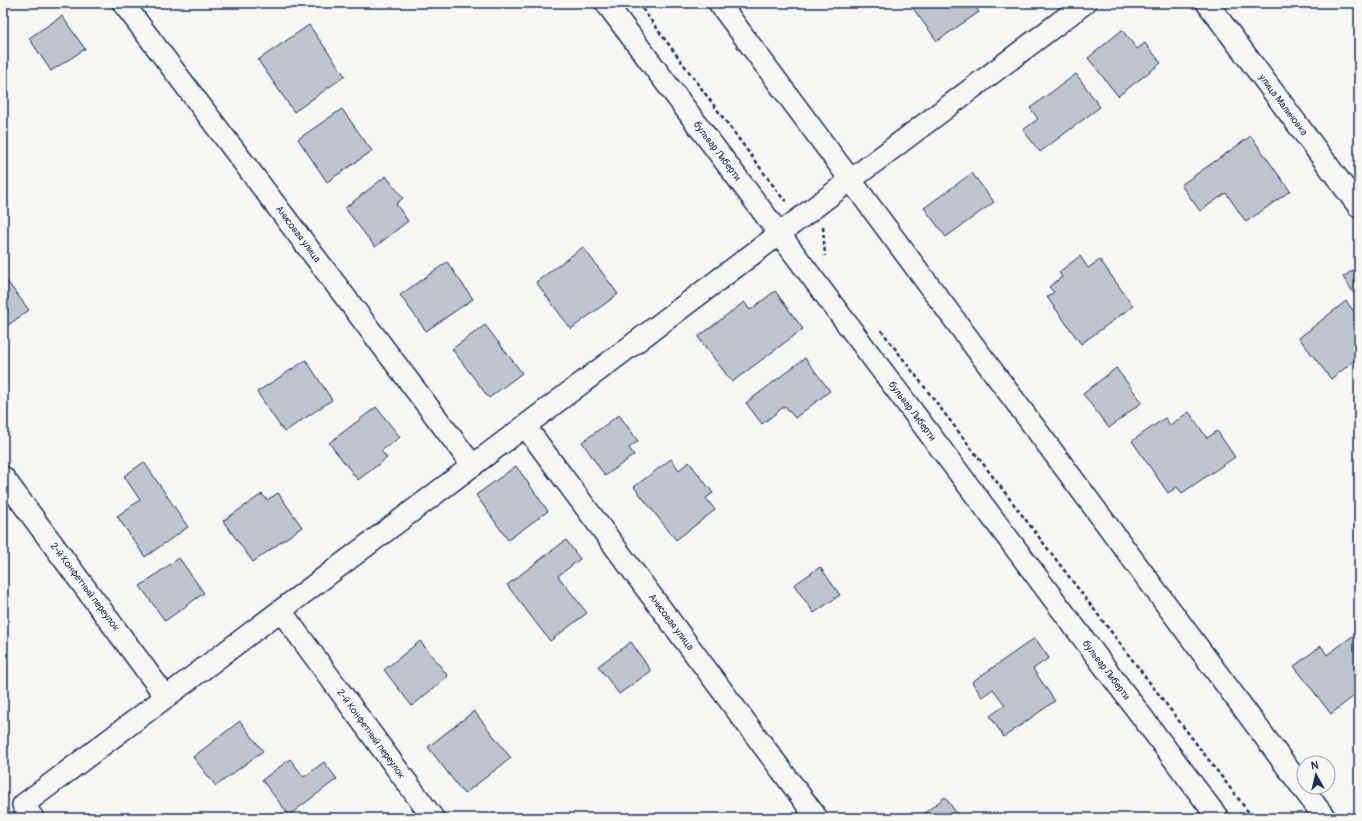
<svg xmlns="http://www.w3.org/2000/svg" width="1362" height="821" viewBox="0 0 1362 821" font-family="Pangolin,sans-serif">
	<rect width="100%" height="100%" fill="#f6f6f2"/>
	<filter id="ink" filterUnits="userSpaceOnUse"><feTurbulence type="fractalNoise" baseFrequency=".025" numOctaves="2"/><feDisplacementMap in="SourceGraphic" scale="8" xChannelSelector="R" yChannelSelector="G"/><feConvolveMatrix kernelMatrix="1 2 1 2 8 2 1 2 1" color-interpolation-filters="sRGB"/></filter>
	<g filter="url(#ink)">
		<path fill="#c0c4cd" stroke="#1b2f5e" d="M918 3H972L979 12 937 41 912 7Z
			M62 16 85 49 51 71 29 38Z
			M309 25 345 76 294 112 258 60Z
			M1122 30 1137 49 1145 43 1161 63 1118 96 1088 58Z
			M1076 74 1100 107 1040 152 1023 130 1038 119 1030 108Z
			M342 109 372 151 327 182 298 139Z
			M1251 136 1290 191 1246 222 1226 193 1200 211 1181 185Z
			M972 173 994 202 946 237 924 208Z
			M386 176 403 198 396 204 408 221 375 247 345 208Z
			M583 247 618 294 571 329 536 282Z
			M1080 256 1088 268 1100 260 1133 306 1081 344 1047 297 1054 292 1049 287 1062 277 1059 272Z
			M447 262 473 299 426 331 400 295Z
			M1359 266V301L1343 277Z
			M3 276 29 310 3 329Z
			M775 291 803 329 732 382 698 337 744 302 750 310Z
			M1346 301 1359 318V357L1331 379 1299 338Z
			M485 325 522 373 489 398 452 349Z
			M805 358 830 391 795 418 785 406 762 424 746 403Z
			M306 360 332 400 284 432 257 392Z
			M1116 368 1142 402 1109 428 1083 394Z
			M376 407 400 437 381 451 387 458 358 480 329 443Z
			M1189 412 1207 438 1217 431 1235 457 1182 493 1177 487 1168 493 1132 441 1165 418 1170 425Z
			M619 415 638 441 629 448 634 455 605 476 582 442Z
			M671 459 679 470 689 462 713 493 706 498 715 510 676 540 634 487Z
			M144 462 188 527 145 557 117 516 140 500 124 476Z
			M516 466 548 511 508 540 476 495Z
			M278 493 302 527 253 562 223 521 262 494 267 500Z
			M566 540 580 559 558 576 587 613 550 641 507 585Z
			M179 558 204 593 165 621 140 586Z
			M820 567 840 595 814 613 794 585Z
			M1358 632 1359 692 1331 714 1294 666 1321 646 1327 655Z
			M1035 638 1049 658 1033 669 1055 701 1004 737 990 716 1005 705 993 689 982 697 972 682Z
			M420 641 448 676 412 706 384 670Z
			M631 642 651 671 619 694 598 666Z
			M474 711 511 758 464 794 428 747Z
			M240 721 263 751 216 786 193 757Z
			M290 759 304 777 324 762 337 779 289 815 262 780Z
			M945 797 960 818H918Z"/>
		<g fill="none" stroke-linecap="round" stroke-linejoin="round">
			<g stroke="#1b2f5e" stroke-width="24">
				<path id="minor" d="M123 3 473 466
					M606 3 1218 818
					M719 3 1325 818
					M1207 3 1359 207
					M525 426 817 818
					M3 477 166 697
					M281 611 433 818
					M33 818 23 805 1085 3"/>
			</g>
			<path stroke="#1b2f5e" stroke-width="2.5" stroke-dasharray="4 3" stroke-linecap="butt" d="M638 3 784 200H787
				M823 227 825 256
				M881 330 1253 818"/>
			<use href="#minor" stroke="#f6f6f2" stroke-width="21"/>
		</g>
	</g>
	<g text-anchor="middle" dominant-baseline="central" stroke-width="3" stroke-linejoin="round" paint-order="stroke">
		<g font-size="10" fill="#1b2f5e" stroke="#f6f6f2">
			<text transform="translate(1283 105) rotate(53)">улица Малиновка</text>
			<text transform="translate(717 151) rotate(53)">бульвар Либерти</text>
			<text transform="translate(298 234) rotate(53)">Анисовая улица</text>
			<text transform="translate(912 411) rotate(53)">бульвар Либерти</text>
			<text transform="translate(85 587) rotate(53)">2-й Конфетный переулок</text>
			<text transform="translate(671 622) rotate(53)">Анисовая улица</text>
			<text transform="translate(1106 670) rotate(53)">бульвар Либерти</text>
			<text transform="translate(371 734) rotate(54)">2-й Конфетный переулок</text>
		</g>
	</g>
	<rect width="1362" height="821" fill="none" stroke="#f6f6f2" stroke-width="16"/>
	<rect x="8" y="8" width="1346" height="805" fill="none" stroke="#1b2f5e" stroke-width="1.5" filter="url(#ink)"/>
	<g transform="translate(1316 775) rotate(352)"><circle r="19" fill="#f6f6f2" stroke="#9ea6b7"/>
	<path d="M0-3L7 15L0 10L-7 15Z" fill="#1b2f5e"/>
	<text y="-6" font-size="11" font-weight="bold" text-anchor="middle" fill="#1b2f5e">N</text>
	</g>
</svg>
